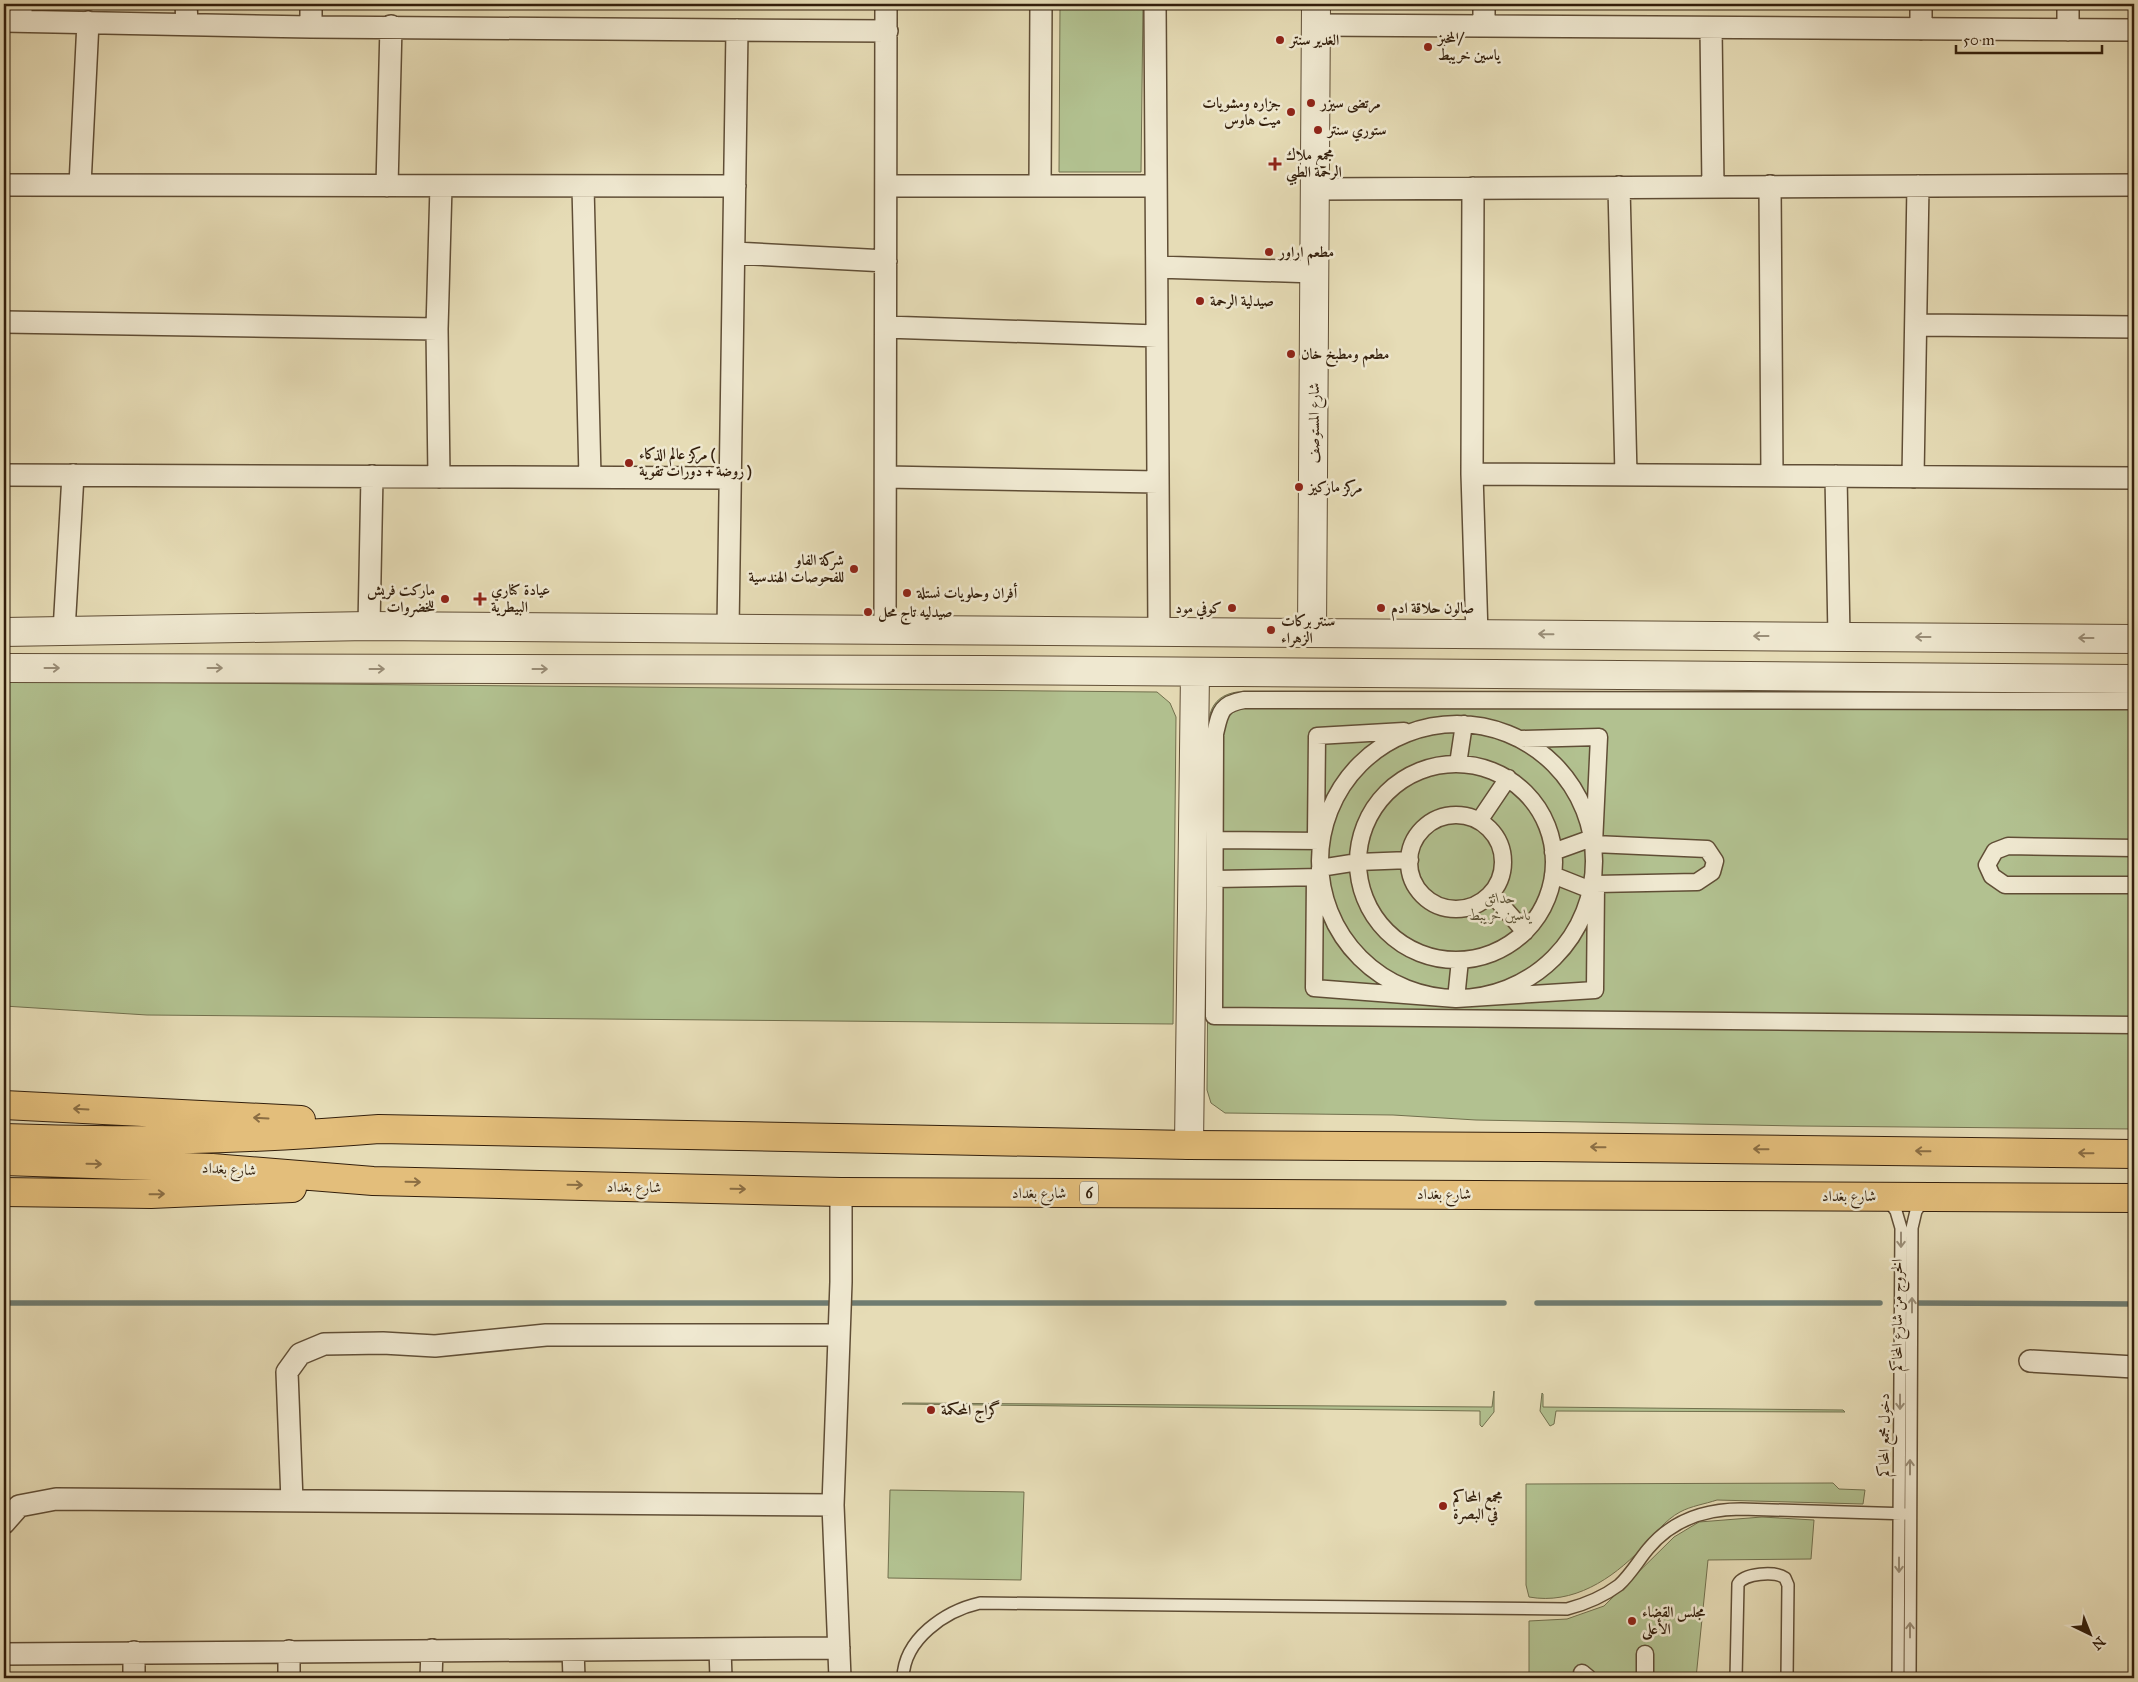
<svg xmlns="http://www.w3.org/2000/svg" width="2138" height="1682" viewBox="0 0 2138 1682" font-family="'IM FELL Great Primer',Amiri,serif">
	<rect width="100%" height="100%" fill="#e6dcb6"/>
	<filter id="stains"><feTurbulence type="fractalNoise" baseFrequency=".004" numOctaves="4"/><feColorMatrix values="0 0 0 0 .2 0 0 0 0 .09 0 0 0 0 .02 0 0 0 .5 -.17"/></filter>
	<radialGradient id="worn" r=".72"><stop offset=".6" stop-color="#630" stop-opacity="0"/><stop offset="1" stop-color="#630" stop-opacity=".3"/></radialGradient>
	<path fill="#b2c190" stroke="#72704e" d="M1060 4H1143L1141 172H1059Z
		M4 681 1157 692 1170 703 1176 717 1173 1024 147 1015 4 1006Z
		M1237 692 2134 697V1129L1799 1126 1476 1120 1393 1115 1225 1113 1211 1103 1207 1090 1210 714C1214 700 1224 694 1237 692Z
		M1494 1391V1412L1482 1427 1480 1425V1411L902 1404 904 1403 1492 1407Z
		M1542 1393 1543 1394V1407L1843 1410 1845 1412 1556 1411 1554 1424 1550 1426 1540 1411Z
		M1833 1483 1839 1489 1865 1490 1863 1504 1717 1500C1705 1504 1691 1506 1680 1512 1665 1520 1653 1536 1641 1549 1612 1579 1573 1605 1529 1597L1526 1585V1484Z
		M890 1490 1024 1492 1021 1580 888 1578Z
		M1762 1517 1814 1520 1811 1559 1708 1560 1696 1678H1529V1621L1567 1619 1604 1606 1674 1537 1699 1522Z"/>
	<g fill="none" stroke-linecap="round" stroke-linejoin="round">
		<path stroke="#6f7c71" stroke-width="5.5" d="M4 1303H1504
			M1537 1303H1880
			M1912 1303 2134 1304"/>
		<g stroke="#604e36" stroke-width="14">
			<path id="service" d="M1887 1199 1896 1211 1901 1228 1898 1678
				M903 1678C904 1639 945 1611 980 1603L1567 1609C1586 1604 1603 1597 1619 1585 1631 1574 1638 1561 1648 1549 1672 1520 1705 1509 1741 1509L1910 1514
				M1736 1678 1738 1584C1744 1573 1775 1571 1785 1578L1788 1585 1787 1678
				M1910 1678 1912 1228 1916 1211 1925 1198"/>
		</g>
		<g stroke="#604e36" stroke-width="19">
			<path id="pedestrian" d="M2134 701 1244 700C1220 704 1220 713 1215 734L1214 1016 2134 1025
				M1320 861a137 137 0 1 1 274 0a137 137 0 1 1-274 0Z
				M1358 862a98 98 0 1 1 196 0a98 98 0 1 1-196 0Z
				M1458 764 1464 724
				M1409 862a47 47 0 1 1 94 0a47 47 0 1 1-94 0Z
				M1479 821 1508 778
				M1316 835 1317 736 1404 731
				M1215 840 1321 841
				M2134 848 2008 846 1995 851 1987 865 1992 876 2005 885H2134
				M1553 852 1592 838
				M1320 868 1358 862 1410 860
				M1553 875 1596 892
				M1315 877 1314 988 1456 999 1595 990 1596 884 1697 882 1712 872 1715 861 1707 849 1594 844 1599 737 1521 739
				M1215 879 1321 877
				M1491 893 1525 932
				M1456 999 1460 960
				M1582 1673 1588 1678
				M1645 1678V1654"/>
		</g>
		<g stroke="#604e36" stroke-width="24">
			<path id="minor" d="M186 4 187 23
				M1155 4 1159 632
				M1484 4V26
				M4 21 311 27 887 31
				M21 21V4
				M1316 25 2134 30
				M311 27V4
				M1711 28 1713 187
				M1921 29V4
				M2068 30V4
				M4 185 735 186
				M80 185 88 22
				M387 186 391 26
				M583 186 590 477
				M887 186H1156
				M1040 186 1041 4
				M1770 186 1772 475
				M1619 187 1626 475
				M1473 188 1472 474 1477 634
				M1315 189 2134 185
				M734 253 886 261
				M1157 267 1315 272
				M4 322 437 329
				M1917 325 2134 327
				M886 327 1157 336
				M1472 474 2134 478
				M4 475 730 478
				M1836 476 1839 637
				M439 477 437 329 441 186
				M886 477 1158 482
				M1913 477 1918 186
				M369 626 372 476
				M728 629 737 30
				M885 630 886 4
				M64 631 73 475
				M2030 1361 2134 1367
				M292 1501 287 1372 300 1354 324 1344 383 1343 435 1346 546 1335H839
				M4 1523 19 1506 56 1499 833 1505
				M720 1649 721 1678
				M573 1650 574 1678
				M4 1654 839 1648
				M134 1678V1652
				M289 1678V1651
				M431 1678 432 1650
				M840 1678 833 1505 841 1282V1192"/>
		</g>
		<g stroke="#604e36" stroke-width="30">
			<path id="tertiary" d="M4 632 369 626 2134 639
				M1312 633 1316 4
				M4 668 981 670 2134 679
				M1189 1145 1195 672"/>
		</g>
		<g stroke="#331f0c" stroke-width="30">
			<path id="trunk" d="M4 1105 301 1120
				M4 1138C129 1143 254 1139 379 1129L1189 1145 1540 1147 2134 1154
				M4 1161 212 1168 373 1181 841 1192 2134 1198
				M4 1192 151 1194 292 1188"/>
		</g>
		<use href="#service" stroke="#efe8d0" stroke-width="11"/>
		<use href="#pedestrian" stroke="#efe8d0" stroke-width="16"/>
		<use href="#minor" stroke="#efe8d0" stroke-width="21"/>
		<use href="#tertiary" stroke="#efe8d0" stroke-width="28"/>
		<use href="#trunk" stroke="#e3be7b" stroke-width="28"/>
	</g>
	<defs><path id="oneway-shaft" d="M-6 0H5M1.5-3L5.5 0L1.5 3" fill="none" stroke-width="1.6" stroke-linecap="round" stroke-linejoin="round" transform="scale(1.25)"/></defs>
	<g stroke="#9a8e78">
		<use href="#oneway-shaft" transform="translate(1546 634) rotate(-179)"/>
		<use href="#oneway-shaft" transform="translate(1761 636) rotate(-180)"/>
		<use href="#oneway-shaft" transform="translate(1923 637) rotate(-180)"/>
		<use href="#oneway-shaft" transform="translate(2086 638) rotate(-180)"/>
		<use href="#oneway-shaft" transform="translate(52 668)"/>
		<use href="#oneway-shaft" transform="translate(215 668)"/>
		<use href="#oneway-shaft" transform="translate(377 669)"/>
		<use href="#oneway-shaft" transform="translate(540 669)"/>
		<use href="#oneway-shaft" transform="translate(1901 1240) rotate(90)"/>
		<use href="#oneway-shaft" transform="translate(1912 1305) rotate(-90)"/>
		<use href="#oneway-shaft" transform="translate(1900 1402) rotate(90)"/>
		<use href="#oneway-shaft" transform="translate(1910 1467) rotate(-90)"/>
		<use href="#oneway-shaft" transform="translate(1899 1565) rotate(90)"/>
		<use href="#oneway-shaft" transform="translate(1910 1630) rotate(-90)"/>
	</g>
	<g stroke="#8b6e44">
		<use href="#oneway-shaft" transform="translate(81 1109) rotate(-177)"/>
		<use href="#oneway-shaft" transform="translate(261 1118) rotate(-177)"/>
		<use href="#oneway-shaft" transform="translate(1598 1147) rotate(-179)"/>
		<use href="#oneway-shaft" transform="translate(1761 1149) rotate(-179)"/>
		<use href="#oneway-shaft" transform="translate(1923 1151) rotate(-179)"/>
		<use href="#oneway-shaft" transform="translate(2086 1153) rotate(-179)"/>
		<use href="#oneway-shaft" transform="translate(94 1164) rotate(1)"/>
		<use href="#oneway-shaft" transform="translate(413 1182) rotate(1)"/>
		<use href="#oneway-shaft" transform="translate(575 1185) rotate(1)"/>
		<use href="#oneway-shaft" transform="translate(738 1189) rotate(1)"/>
		<use href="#oneway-shaft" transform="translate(157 1194) rotate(-1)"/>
	</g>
	<g fill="#8f2418" stroke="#efe8d0" stroke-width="2">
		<circle cx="1280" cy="40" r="5"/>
		<circle cx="1428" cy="47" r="5"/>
		<circle cx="1311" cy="103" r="5"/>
		<circle cx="1291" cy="112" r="5"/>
		<circle cx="1318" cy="130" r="5"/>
		<path d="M1272.5 156.5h5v5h5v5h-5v5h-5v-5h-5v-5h5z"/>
		<circle cx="1269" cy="252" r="5"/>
		<circle cx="1200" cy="301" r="5"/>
		<circle cx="1291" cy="354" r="5"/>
		<circle cx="629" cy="463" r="5"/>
		<circle cx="1299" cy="487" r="5"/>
		<circle cx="854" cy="569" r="5"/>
		<circle cx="907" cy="593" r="5"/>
		<circle cx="445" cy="599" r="5"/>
		<path d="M477.5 591.5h5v5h5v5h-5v5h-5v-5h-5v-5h5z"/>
		<circle cx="1232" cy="608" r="5"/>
		<circle cx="1381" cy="608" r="5"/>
		<circle cx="868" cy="612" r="5"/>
		<circle cx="1271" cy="630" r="5"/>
		<circle cx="931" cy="1410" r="5"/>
		<circle cx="1443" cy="1506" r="5"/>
		<circle cx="1632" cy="1621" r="5"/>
	</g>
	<g text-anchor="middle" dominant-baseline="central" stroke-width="5" stroke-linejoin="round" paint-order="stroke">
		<rect fill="#efe8d0" stroke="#6b5b47" stroke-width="1" x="1080" y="1181.5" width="18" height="23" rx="4"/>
		<g font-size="14" font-weight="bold" fill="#331f0c">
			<text x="1089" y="1193">6</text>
		</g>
		<g font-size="15" font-weight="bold" fill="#331f0c" stroke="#efe8d0" text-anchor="start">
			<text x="1438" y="38">المخبز/<tspan x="1438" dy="17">ياسين خريبط</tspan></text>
			<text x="1290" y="40">الغدير سنتر</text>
			<text x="1281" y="103" text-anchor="end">جزاره ومشويات<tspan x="1281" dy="17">ميت هاوس</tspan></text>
			<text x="1321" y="103">مرتضى سيزر</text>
			<text x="1328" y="130">ستوري سنتر</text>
			<text x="1286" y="155">مجمع ملاك<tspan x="1286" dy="17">الرحمة الطبي</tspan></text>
			<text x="1279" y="252">مطعم اراور</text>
			<text x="1210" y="301">صيدلية الرحمة</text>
			<text x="1301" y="354">مطعم ومطبخ خان</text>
			<text x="639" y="454">مركز عالم الذكاء (<tspan x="639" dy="17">روضة + دورات تقوية )</tspan></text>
			<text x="1309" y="487">مركز ماركيز</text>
			<text x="844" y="560" text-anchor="end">شركة الفاو<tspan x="844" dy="17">للفحوصات الهندسية</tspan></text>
			<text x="435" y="590" text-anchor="end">ماركت فريش<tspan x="435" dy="17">للخضروات</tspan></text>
			<text x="491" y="590">عيادة كناري<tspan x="491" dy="17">البيطرية</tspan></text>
			<text x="917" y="593">أفران وحلويات نستلة</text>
			<text x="1222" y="608" text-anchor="end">كوفي مود</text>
			<text x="1391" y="608">صالون حلاقة ادم</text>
			<text x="878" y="612">صيدليه تاج محل</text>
			<text x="1281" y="621">سنتر بركات<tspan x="1281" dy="17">الزهراء</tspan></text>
			<text x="941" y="1410">گراج المحكمة</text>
			<text x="1453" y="1497">مجمع المحاكم<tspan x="1453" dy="17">في البصرة</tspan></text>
			<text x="1642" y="1612">مجلس القضاء<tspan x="1642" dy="17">الأعلى</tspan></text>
		</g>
		<g font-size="15" fill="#331f0c" stroke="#efe8d0">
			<text transform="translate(1314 423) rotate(-90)">شارع المستوصف</text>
			<text transform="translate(229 1169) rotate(3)">شارع بغداد</text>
			<text transform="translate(634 1187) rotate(1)">شارع بغداد</text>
			<text x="1039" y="1193">شارع بغداد</text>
			<text x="1444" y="1194">شارع بغداد</text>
			<text x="1849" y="1196">شارع بغداد</text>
			<text transform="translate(1897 1315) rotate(-90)">الخروج من شارع المحاكم</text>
			<text transform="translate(1884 1435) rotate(-90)">دخول مجمع المحاكم</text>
		</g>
		<g font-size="15" font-style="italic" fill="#595034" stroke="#efe8d0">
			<text x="1500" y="898">حدائق<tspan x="1500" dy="17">ياسين خريبط</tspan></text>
		</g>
	</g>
	<rect width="2138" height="1682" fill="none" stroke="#e6dcb6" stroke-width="20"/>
	<rect x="5" y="5" width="2128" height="1672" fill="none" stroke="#331f0c" stroke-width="2.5"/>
	<rect x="10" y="10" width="2118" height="1662" fill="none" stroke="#331f0c"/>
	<g transform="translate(2090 1634) rotate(137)" stroke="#efe8d0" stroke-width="4" paint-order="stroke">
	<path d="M0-4L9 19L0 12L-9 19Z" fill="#331f0c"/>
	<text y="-8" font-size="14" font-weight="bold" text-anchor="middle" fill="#331f0c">N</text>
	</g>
	<path d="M1956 45v8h146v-8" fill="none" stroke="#331f0c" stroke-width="2.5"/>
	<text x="1963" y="45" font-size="15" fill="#331f0c" stroke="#efe8d0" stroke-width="4" paint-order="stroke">50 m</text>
	<rect width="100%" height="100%" filter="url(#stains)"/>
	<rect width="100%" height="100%" fill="url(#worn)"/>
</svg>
